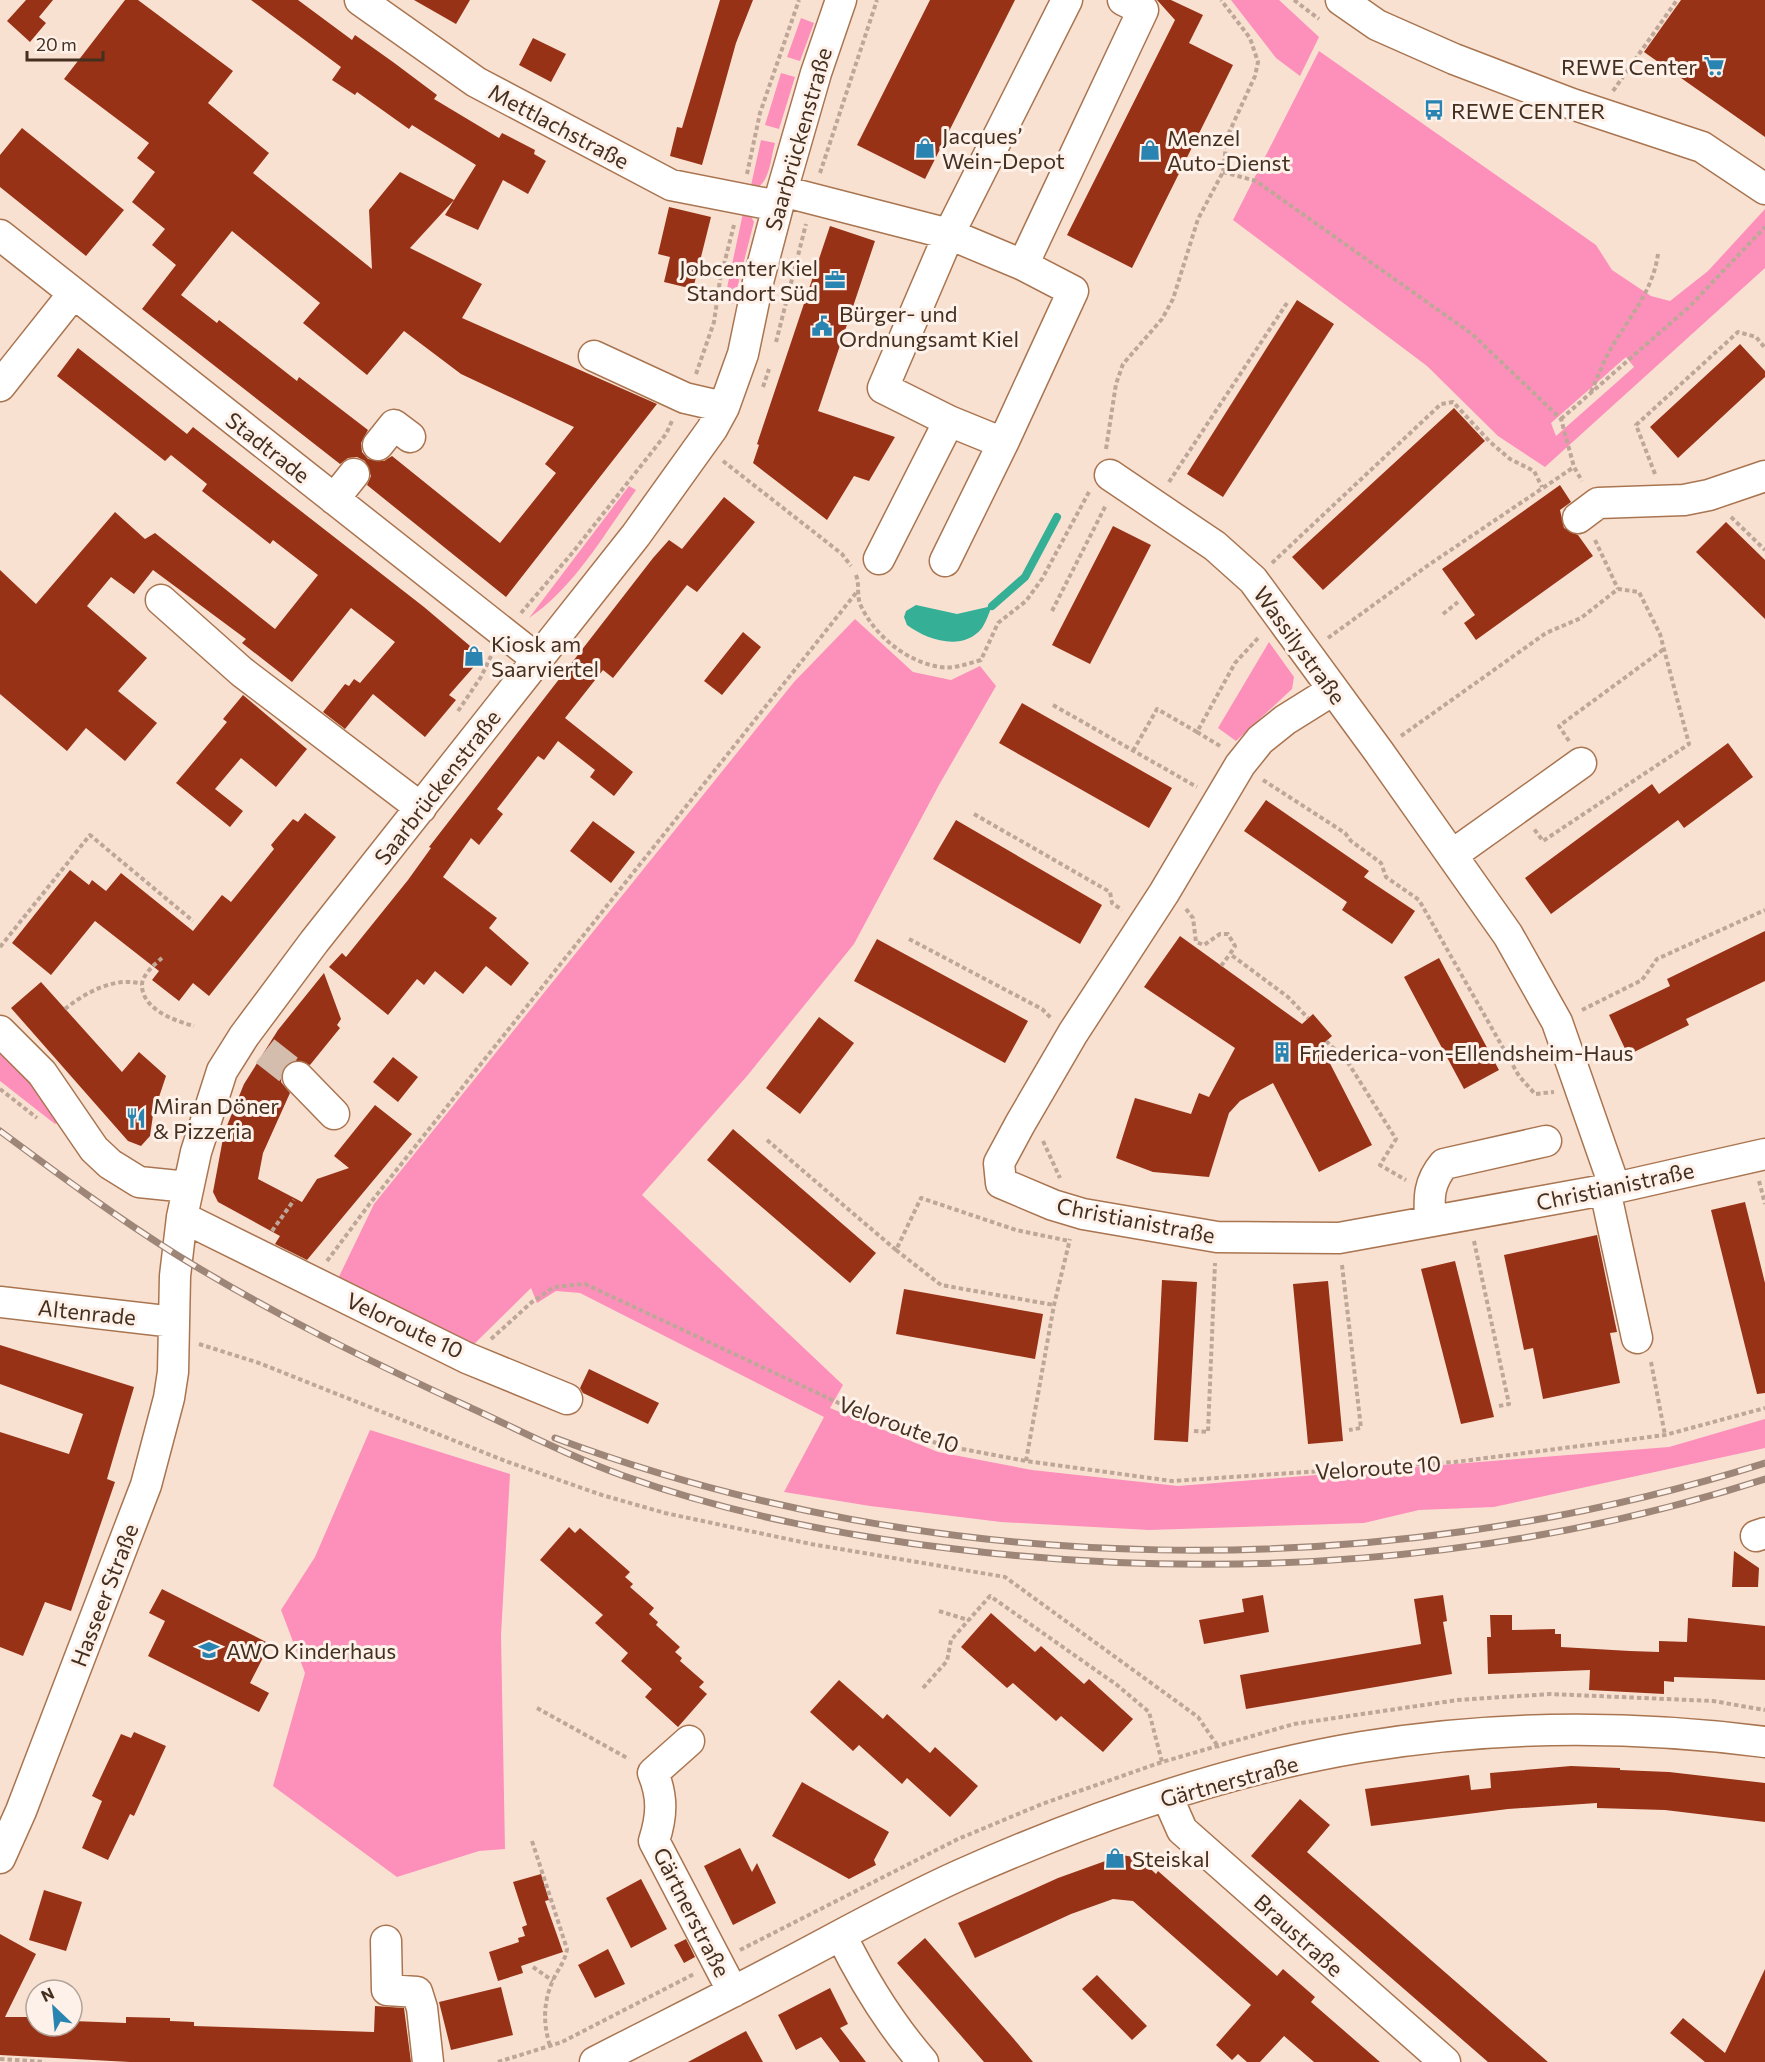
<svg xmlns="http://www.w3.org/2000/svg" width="1765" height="2062" viewBox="0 0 1765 2062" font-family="Commissioner,sans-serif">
	<rect width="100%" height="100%" fill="#f9e1d2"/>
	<path fill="#fc90bb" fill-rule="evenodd" d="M1231 0H1279L1319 37 1300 76 1276 58Z
		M801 18 814 23 800 61 787 57Z
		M1319 51 1596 245 1612 270 1651 296 1670 301 1708 271 1765 209V268L1545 467 1498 436 1427 366 1233 220ZM1626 357 1634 367 1556 436 1551 423Z
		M781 73 795 77 779 129 765 125Z
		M761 140 775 143C770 160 770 188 750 190Z
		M743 213 750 215 754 222 733 304 724 302Z
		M629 486 636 490C604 534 575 587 529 618Z
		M855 619 913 672 951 680 980 666 996 686 939 785 854 944 747 1076 642 1195 843 1385 830 1408 938 1452 1032 1470 1178 1486 1669 1447 1765 1419V1448L1494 1507 1419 1510 1364 1523 1149 1530 1001 1522 870 1506 784 1492 824 1417 580 1293 556 1291 537 1303 531 1288 466 1352 334 1287 374 1204 794 682Z
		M1269 642 1294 677 1292 689 1236 741 1218 728Z
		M0 1045 16 1058 60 1121 55 1124 0 1081Z
		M370 1430 510 1474 501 1635 505 1849 479 1851 397 1877 273 1786 305 1673 281 1610 315 1557Z"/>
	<path fill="#35af95" d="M916 605 957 614 992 606C989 613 986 622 982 628 963 652 927 640 907 625L904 617 906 611Z"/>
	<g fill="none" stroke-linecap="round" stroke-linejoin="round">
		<path stroke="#35af95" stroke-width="8" d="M992 606 1025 577 1057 517"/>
	</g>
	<path fill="#973217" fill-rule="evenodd" d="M26 0H53L39 17 46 23 30 42 7 21Z
		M125 0H138L233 71 208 103 269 153 253 173 372 269 369 210 400 172 454 200 476 165 412 125 409 129 357 92 355 95 332 80 341 67 251 0H298L352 40 355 35 393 62 437 95 434 99 499 138 502 133 535 150 534 154 546 161 528 194 503 180 478 230 445 215 454 200 410 248 482 284 462 318 657 404 506 597 367 485 371 476 365 461 357 457 348 458 340 464 142 309 176 265 152 245 165 229 132 202 155 172 137 158 149 143 64 79ZM232 231 320 303 303 323 367 375 404 331 461 374 574 427 545 464 556 473 500 543 392 456 384 461 368 459 362 452 361 443 368 430 299 377 297 381 219 320 217 323 181 295Z
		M414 0H470L456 24Z
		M720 0H753L736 43 702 165 670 156 677 127 682 128Z
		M930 0H1015L925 179 857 145Z
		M1157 0H1171L1203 15 1189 43 1233 65 1132 268 1067 235 1175 20Z
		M1681 0H1765V137L1644 52Z
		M533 38 566 54 551 82 519 65Z
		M22 128 124 210 86 256 0 187V155Z
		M669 207 711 217 693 289 664 282 670 257 658 254Z
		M830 226 875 241 818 411 895 437 869 481 854 476 827 520 753 463 759 445 757 444Z
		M1297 300 1334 324 1223 497 1187 474Z
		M1740 344 1765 371V377L1678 458 1650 427Z
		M78 348 187 434 193 427 424 607 476 651 479 661 449 695 456 700 425 737 373 694 345 729 323 712 345 684 349 686 354 679 360 683 395 642 351 608 292 682 242 643 246 639 153 570 134 594 111 577 87 606 147 658 118 691 157 723 125 761 86 728 67 751 0 694V570L36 604 115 512 145 539 155 533 275 629 318 575 273 540 270 544 202 491 207 484 171 455 165 461 57 376Z
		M1454 408 1485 441 1323 590 1292 557Z
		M1560 485 1571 502 1560 510 1564 528 1578 535 1593 556 1476 640 1464 623 1475 615 1442 569Z
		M724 497 755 522 697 592 687 585 613 678 603 670 565 718 633 772 614 796 590 777 595 770 558 741 544 760 538 756 497 809 503 814 479 845 471 838 443 877 497 918 489 928 529 963 511 986 486 966 463 994 435 971 424 985 417 979 388 1015 329 967 342 953 346 957 408 880 431 848 429 847 653 558 669 540 682 549Z
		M1726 522 1765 560V619L1696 552Z
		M1113 526 1151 545 1090 664 1052 645Z
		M743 632 761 647 722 695 704 681Z
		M243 695 307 749 276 787 241 758 215 789 243 811 230 827 176 783 227 722 223 719Z
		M1022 703 1172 788 1149 828 999 743Z
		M1728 743 1753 777 1684 828 1678 820 1551 914 1525 878 1652 784 1659 794Z
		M1266 800 1369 871 1364 877 1415 911 1392 944 1342 910 1347 902 1244 831Z
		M305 813 336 837 209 996 193 983 179 1001 152 980 159 971 95 921 51 975 12 943 70 870 89 885 92 880 106 891 121 873 193 931 222 895 231 902 274 849 271 845 293 819 298 822Z
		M956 820 1102 905 1080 944 933 859Z
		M593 821 635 852 611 883 570 851Z
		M1765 931V981L1686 1019 1689 1025 1628 1055 1609 1015 1670 986 1667 979Z
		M1180 936 1302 1024 1313 1014 1332 1036 1321 1046 1372 1145 1319 1172 1273 1083 1240 1101 1229 1113 1209 1177 1153 1172 1116 1158 1135 1098 1191 1114 1199 1093 1209 1097 1235 1048 1144 987Z
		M877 939 1028 1021 1005 1063 854 981Z
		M1439 958 1499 1070 1464 1089 1404 977Z
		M324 973 341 1019 337 1025 340 1028 310 1065 294 1060 286 1064 282 1072 281 1082 290 1093 263 1153 258 1179 302 1202 317 1179 349 1168 334 1156 375 1105 412 1134 307 1260 275 1244 280 1236 218 1202 213 1192 224 1133 244 1084 278 1030Z
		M41 982 122 1072 139 1052 166 1076 153 1115 150 1136 141 1146 128 1141 11 1008Z
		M819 1017 854 1043 800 1114 766 1088Z
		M393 1057 418 1077 398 1102 373 1082Z
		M733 1129 876 1253 850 1283 707 1160Z
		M1745 1202 1765 1283V1393L1757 1394 1711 1210Z
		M1597 1235 1617 1332 1610 1333 1620 1383 1543 1399 1533 1348 1524 1350 1504 1255Z
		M1455 1261 1494 1417 1461 1424 1421 1269Z
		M1162 1280 1197 1282 1188 1442 1154 1440Z
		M1328 1281 1343 1441 1308 1444 1293 1284Z
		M904 1289 1043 1314 1035 1359 896 1334Z
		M0 1345 134 1387 107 1479 115 1482 71 1611 45 1602 23 1656 0 1647V1432L69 1454 83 1414 0 1384Z
		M589 1369 659 1403 648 1424 583 1393 580 1388Z
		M569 1527 575 1533 580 1528 630 1572 625 1577 633 1584 630 1587 654 1608 649 1614 658 1622 656 1625 680 1647 675 1652 682 1658 680 1661 704 1682 699 1687 707 1694 678 1727 645 1697 652 1689 621 1661 628 1653 595 1623 603 1615 540 1560Z
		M1734 1551 1759 1568 1758 1587H1732Z
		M162 1589 270 1644 250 1683 269 1693 259 1712 148 1656 165 1621 149 1613Z
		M1263 1595 1269 1632 1204 1644 1199 1620 1244 1612 1242 1599Z
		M1443 1595 1447 1621 1443 1622 1452 1674 1246 1709 1240 1675 1421 1644 1414 1599Z
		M991 1613 1035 1652 1041 1646 1084 1684 1089 1679 1133 1719 1103 1752 1061 1716 1056 1721 1013 1683 1007 1688 961 1647Z
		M1490 1615H1512V1630L1555 1629V1634H1561V1647L1630 1651 1659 1652V1641L1687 1642 1688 1618 1765 1626V1680L1674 1677V1682L1664 1681V1694L1589 1690 1590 1670 1488 1674 1487 1637H1491Z
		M839 1680 883 1719 887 1714 930 1753 935 1747 978 1786 950 1817 907 1778 902 1784 859 1745 853 1751 810 1712Z
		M134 1732 166 1746 134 1816 130 1814 108 1860 82 1848 102 1801 92 1796 121 1734 131 1738Z
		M1571 1766 1620 1768V1770L1669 1772 1765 1783V1822L1665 1810 1597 1808V1803L1508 1809 1371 1826 1365 1789 1469 1775 1471 1790 1491 1788 1490 1773Z
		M802 1782 889 1832 874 1860 876 1865 849 1879 772 1836Z
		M1300 1799 1330 1825 1307 1852 1548 2062H1488L1251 1856Z
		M740 1848 752 1872 757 1863 776 1903 733 1925 704 1866Z
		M1122 1855 1139 1858 1156 1874 1158 1871 1277 1976 1283 1969 1315 1997 1311 2002 1380 2062H1314L1284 2036 1260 2062H1247L1238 2054 1232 2060 1216 2045 1251 2005 1133 1901 1113 1899 1071 1914 975 1958 958 1923 1058 1878Z
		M541 1874 549 1900 545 1901 563 1952 521 1966 523 1973 498 1981 489 1952 519 1942 518 1938 525 1936 522 1927 527 1925 513 1882Z
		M641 1879 667 1929 631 1948 606 1898Z
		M44 1890 82 1902 66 1951 29 1940Z
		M0 1934 36 1954 5 2017H36V2026H72V2021L126 2023V2017L170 2018V2021L194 2022V2026L374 2032 375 2006 404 2008 411 2062H130L0 2055Z
		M925 1938 1013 2038 1033 2062H984L920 1989 897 1963Z
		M686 1939 695 1957 684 1963 674 1945Z
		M608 1949 625 1984 595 1998 578 1965Z
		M1765 1969V2062H1705L1670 2033 1683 2018 1725 2053Z
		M1097 1975 1147 2026 1132 2040 1082 1989Z
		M501 1987 513 2035 451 2050 439 2002Z
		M830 1988 848 2024 840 2028 866 2062H840L821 2037 796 2050 778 2015Z
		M746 2031 763 2062H688Z"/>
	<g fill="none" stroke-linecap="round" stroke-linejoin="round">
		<path stroke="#d5bdae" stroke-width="30" stroke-dasharray="30 15" stroke-linecap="butt" d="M265 1051 298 1077"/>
		<g stroke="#a97550" stroke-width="33">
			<path id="minor" d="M360 0 476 82 671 185 778 206
				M1341 0 1377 25 1454 59 1572 104 1702 147 1765 189
				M782 191 949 234 1023 265 1073 291 1003 443
				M0 235 537 659
				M1023 265 1143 10 1123 0
				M594 356 685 398 724 407
				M0 386 73 294
				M378 445 394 425 410 437
				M1110 475 1215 546 1253 580 1379 752 1508 935 1557 1022 1615 1188
				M334 499 354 474
				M1578 518 1598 503 1684 500 1709 495 1765 476
				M879 559 949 421 883 388 949 234 1067 0
				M945 561 1003 443 949 421
				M161 600 242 672 421 808
				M1333 690 1285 720 1260 740 1240 765 1164 893 1073 1033 1020 1124 999 1163 1001 1183 1053 1205 1083 1214 1217 1237 1339 1238 1615 1188 1765 1154
				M1452 855 1581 763
				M0 1031 42 1073 94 1149 110 1164 139 1182 188 1187
				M298 1077 334 1114
				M1605 1190 1637 1338
				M182 1217 467 1358 567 1399
				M1430 1221C1429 1198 1428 1183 1444 1164L1546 1141
				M0 1302 174 1322
				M1756 1536 1765 1533
				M689 1741 653 1773C663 1797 662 1816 654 1841L733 1992
				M1167 1796 1182 1830 1445 2062
				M0 1858 21 1811 146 1485 169 1398 173 1372 175 1276 182 1217 196 1152 222 1071 244 1036 314 942 636 535 712 429 724 407 743 354 758 282 782 191 816 73 841 0
				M841 1935C863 1980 890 2024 923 2062
				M386 1941 387 1990 417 1992 422 2008 428 2062
				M595 2062C659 2029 724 1997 788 1963 845 1933 902 1901 960 1875 1088 1818 1224 1770 1362 1747 1496 1725 1631 1725 1765 1742"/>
		</g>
		<path stroke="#bea798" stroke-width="4" stroke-dasharray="4.5 3" stroke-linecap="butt" d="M1294 0 1319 19
			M1613 91 1677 0
			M1223 172 1256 181 1472 334 1561 419 1574 467 1582 481
			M820 173 877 0
			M747 174 760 113 799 0
			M776 342 806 224
			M696 374 714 322 720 280 734 225
			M763 387 769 369
			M1591 392C1598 376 1604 360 1613 345 1631 315 1653 290 1658 254
			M1561 419 1689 307 1765 227
			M1106 449 1116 384 1123 364 1162 319 1173 299 1198 219 1223 172 1227 137 1255 76 1258 62 1250 38 1221 0
			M723 461 842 554 851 566
			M1655 474 1636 425 1738 332 1756 337 1765 348
			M1169 482 1287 303
			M1731 517 1765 550
			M1595 540 1618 589
			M1272 563 1441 404 1453 402 1490 442 1510 459 1534 471 1542 487
			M856 575C860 585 856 596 861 606 875 636 907 662 940 667 954 669 967 664 981 660L998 623 1026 601 1042 579 1089 492
			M1052 611 1106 505
			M521 613 573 552 666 434 672 421
			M1443 614 1458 602
			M1328 638 1427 566 1574 467
			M1053 705 1197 787
			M458 711 481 677 491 656
			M1401 736 1546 633 1581 618 1618 589 1639 592 1660 634 1689 744 1543 841 1534 829
			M1569 741 1559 726 1664 649
			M1220 746 1197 732 1235 663 1260 636
			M1133 751 1157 709 1197 732
			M1263 780 1345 833 1351 841 1381 863 1386 877 1419 900 1519 1076 1535 1094 1554 1092
			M974 814 1110 892 1112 903 1122 910
			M1186 909 1193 918 1196 942 1204 945 1220 934H1228L1235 946 1230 954 1288 997 1308 1018
			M909 939 1042 1009 1052 1019
			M0 947 90 835 193 921
			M162 958C155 964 143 974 142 984 141 1009 175 1021 194 1026
			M1221 966 1230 954
			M65 1009C86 992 116 976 142 984
			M1582 1010 1642 980 1657 959 1765 910
			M1326 1041 1347 1061 1396 1139 1380 1165 1406 1180
			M0 1089 37 1118
			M767 1140 896 1250 921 1198 1016 1230 1069 1241
			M1043 1141 1060 1178
			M1759 1181 1765 1204
			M272 1231 294 1200
			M1474 1241 1509 1404 1499 1406
			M896 1250 941 1285 1054 1305
			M327 1261 371 1202 856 593
			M1342 1265 1361 1428 1349 1430
			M491 1339 532 1302 554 1287 585 1284 843 1405 941 1445 1026 1461 1172 1481 1455 1462 1665 1435 1765 1408
			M199 1344 259 1363 508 1462 602 1495 665 1513 811 1544 1005 1577 1198 1717 1219 1748
			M1651 1362 1665 1435
			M1194 1431 1208 1432 1215 1263
			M1026 1461 1054 1305 1070 1239
			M939 1611 968 1620
			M923 1688 947 1661 951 1640 990 1596 1117 1685 1149 1712 1162 1762
			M537 1708 629 1759
			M532 1841 567 1949C565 1962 558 1969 553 1980 543 2003 543 2023 550 2046
			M740 1950 958 1839 1042 1804 1162 1762 1294 1724 1458 1700 1550 1694 1713 1701 1765 1710
			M533 1967 553 1981
			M0 2059 45 2062
			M498 2062 562 2042 694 1974"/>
		<use href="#minor" stroke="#fff" stroke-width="30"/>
		<g stroke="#9d8677" stroke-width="7">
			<path id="rail" d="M0 1131C58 1174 116 1217 177 1255 271 1313 369 1361 469 1407 521 1431 571 1457 624 1476 731 1514 843 1536 955 1549 1225 1582 1505 1563 1765 1479
				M555 1438C934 1580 1380 1586 1765 1463"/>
		</g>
		<use href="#rail" stroke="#fdf1e9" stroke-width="4.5" stroke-dasharray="14" stroke-linecap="butt"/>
	</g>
	<defs>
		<g id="supermarket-bare" transform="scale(1.62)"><path d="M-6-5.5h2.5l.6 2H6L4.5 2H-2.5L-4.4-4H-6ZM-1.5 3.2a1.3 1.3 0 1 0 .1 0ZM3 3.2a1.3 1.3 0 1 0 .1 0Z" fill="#2a84b1" stroke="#fdf1e9" stroke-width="2.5" paint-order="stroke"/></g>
		<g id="bus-bare" transform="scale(1.62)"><path d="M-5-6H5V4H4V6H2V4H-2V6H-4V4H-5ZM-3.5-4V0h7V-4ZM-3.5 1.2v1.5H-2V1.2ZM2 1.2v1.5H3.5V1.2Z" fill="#2a84b1" stroke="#fdf1e9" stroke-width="2.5" paint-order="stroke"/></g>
		<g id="shop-bare" transform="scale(1.62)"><path d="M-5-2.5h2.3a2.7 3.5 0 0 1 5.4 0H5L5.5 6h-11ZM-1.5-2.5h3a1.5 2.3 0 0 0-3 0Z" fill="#2a84b1" stroke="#fdf1e9" stroke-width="2.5" paint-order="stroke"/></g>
		<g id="office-bare" transform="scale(1.62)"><path d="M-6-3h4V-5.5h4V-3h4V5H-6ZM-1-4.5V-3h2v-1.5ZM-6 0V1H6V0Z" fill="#2a84b1" stroke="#fdf1e9" stroke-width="2.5" paint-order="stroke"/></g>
		<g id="civic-bare" transform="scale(1.62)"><path d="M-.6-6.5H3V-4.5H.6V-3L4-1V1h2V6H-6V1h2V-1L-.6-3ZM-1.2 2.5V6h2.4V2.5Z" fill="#2a84b1" stroke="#fdf1e9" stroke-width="2.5" paint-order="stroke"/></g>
		<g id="building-bare" transform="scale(1.62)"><path d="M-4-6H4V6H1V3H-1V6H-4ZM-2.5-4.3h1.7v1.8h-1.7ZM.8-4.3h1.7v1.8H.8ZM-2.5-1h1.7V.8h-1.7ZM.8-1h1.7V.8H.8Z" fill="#2a84b1" stroke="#fdf1e9" stroke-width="2.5" paint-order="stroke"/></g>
		<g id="restaurant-bare" transform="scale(1.62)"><path d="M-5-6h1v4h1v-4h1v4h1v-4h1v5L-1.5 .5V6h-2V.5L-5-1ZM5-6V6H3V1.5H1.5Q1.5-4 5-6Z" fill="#2a84b1" stroke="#fdf1e9" stroke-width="2.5" paint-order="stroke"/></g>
		<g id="school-bare" transform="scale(1.62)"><path d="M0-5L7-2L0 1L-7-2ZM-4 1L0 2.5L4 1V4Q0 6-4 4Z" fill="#2a84b1" stroke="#fdf1e9" stroke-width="2.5" paint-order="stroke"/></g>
	</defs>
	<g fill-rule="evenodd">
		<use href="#supermarket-bare" x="1714" y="66"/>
		<use href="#bus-bare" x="1434" y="110"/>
		<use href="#shop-bare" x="925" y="148"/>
		<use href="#shop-bare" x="1150" y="150"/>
		<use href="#office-bare" x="835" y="280"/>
		<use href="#civic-bare" x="822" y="326"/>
		<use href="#shop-bare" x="474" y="656"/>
		<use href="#building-bare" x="1282" y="1052"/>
		<use href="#restaurant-bare" x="136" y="1118"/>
		<use href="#school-bare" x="209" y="1650"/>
		<use href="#shop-bare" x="1115" y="1858"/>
	</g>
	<g text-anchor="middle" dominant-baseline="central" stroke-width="6" stroke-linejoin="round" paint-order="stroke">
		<g font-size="22" fill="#452f1f" stroke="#fdf1e9" text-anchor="start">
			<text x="1697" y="66" text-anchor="end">REWE Center</text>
			<text x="1451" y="110">REWE CENTER</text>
			<text x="942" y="135">Jacques’<tspan x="942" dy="25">Wein-Depot</tspan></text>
			<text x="1167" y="137">Menzel<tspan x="1167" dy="25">Auto-Dienst</tspan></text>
			<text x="818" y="267" text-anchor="end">Jobcenter Kiel<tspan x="818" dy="25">Standort Süd</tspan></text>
			<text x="839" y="313">Bürger- und<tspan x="839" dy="25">Ordnungsamt Kiel</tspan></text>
			<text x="491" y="643">Kiosk am<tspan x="491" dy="25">Saarviertel</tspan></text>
			<text x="1299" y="1052">Friederica-von-Ellendsheim-Haus</text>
			<text x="153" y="1105">Miran Döner<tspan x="153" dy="25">&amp; Pizzeria</tspan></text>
			<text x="226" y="1650">AWO Kinderhaus</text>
			<text x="1132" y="1858">Steiskal</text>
		</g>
		<g font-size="22" fill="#452f1f" stroke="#fdf1e9">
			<text transform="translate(559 126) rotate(28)">Mettlachstraße</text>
			<text transform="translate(798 139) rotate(-74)">Saarbrückenstraße</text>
			<text transform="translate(268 447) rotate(38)">Stadtrade</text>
			<text transform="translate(1300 645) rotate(54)">Wassilystraße</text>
			<text transform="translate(437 787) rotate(-52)">Saarbrückenstraße</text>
			<text transform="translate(1615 1186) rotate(-12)">Christianistraße</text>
			<text transform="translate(1136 1220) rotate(11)">Christianistraße</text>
			<text transform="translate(87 1312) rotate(6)">Altenrade</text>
			<text transform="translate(405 1325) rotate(25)">Veloroute 10</text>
			<text transform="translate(899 1424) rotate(20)">Veloroute 10</text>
			<text transform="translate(1378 1467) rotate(-4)">Veloroute 10</text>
			<text transform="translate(104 1595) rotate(-69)">Hasseer Straße</text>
			<text transform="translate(1229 1781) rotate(-15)">Gärtnerstraße</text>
			<text transform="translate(692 1912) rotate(63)">Gärtnerstraße</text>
			<text transform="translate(1299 1935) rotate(42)">Braustraße</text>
		</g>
	</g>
	<g transform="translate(54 2008) rotate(334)"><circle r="28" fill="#fdf1e9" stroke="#b3a398" stroke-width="1.5"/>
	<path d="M0-4.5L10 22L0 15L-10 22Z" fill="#2a84b1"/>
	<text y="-9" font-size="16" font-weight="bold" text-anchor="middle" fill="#452f1f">N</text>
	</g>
	<path d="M27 51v9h76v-9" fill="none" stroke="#452f1f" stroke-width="3"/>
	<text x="36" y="51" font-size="18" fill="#452f1f" stroke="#fdf1e9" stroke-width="4.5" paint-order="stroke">20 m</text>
</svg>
